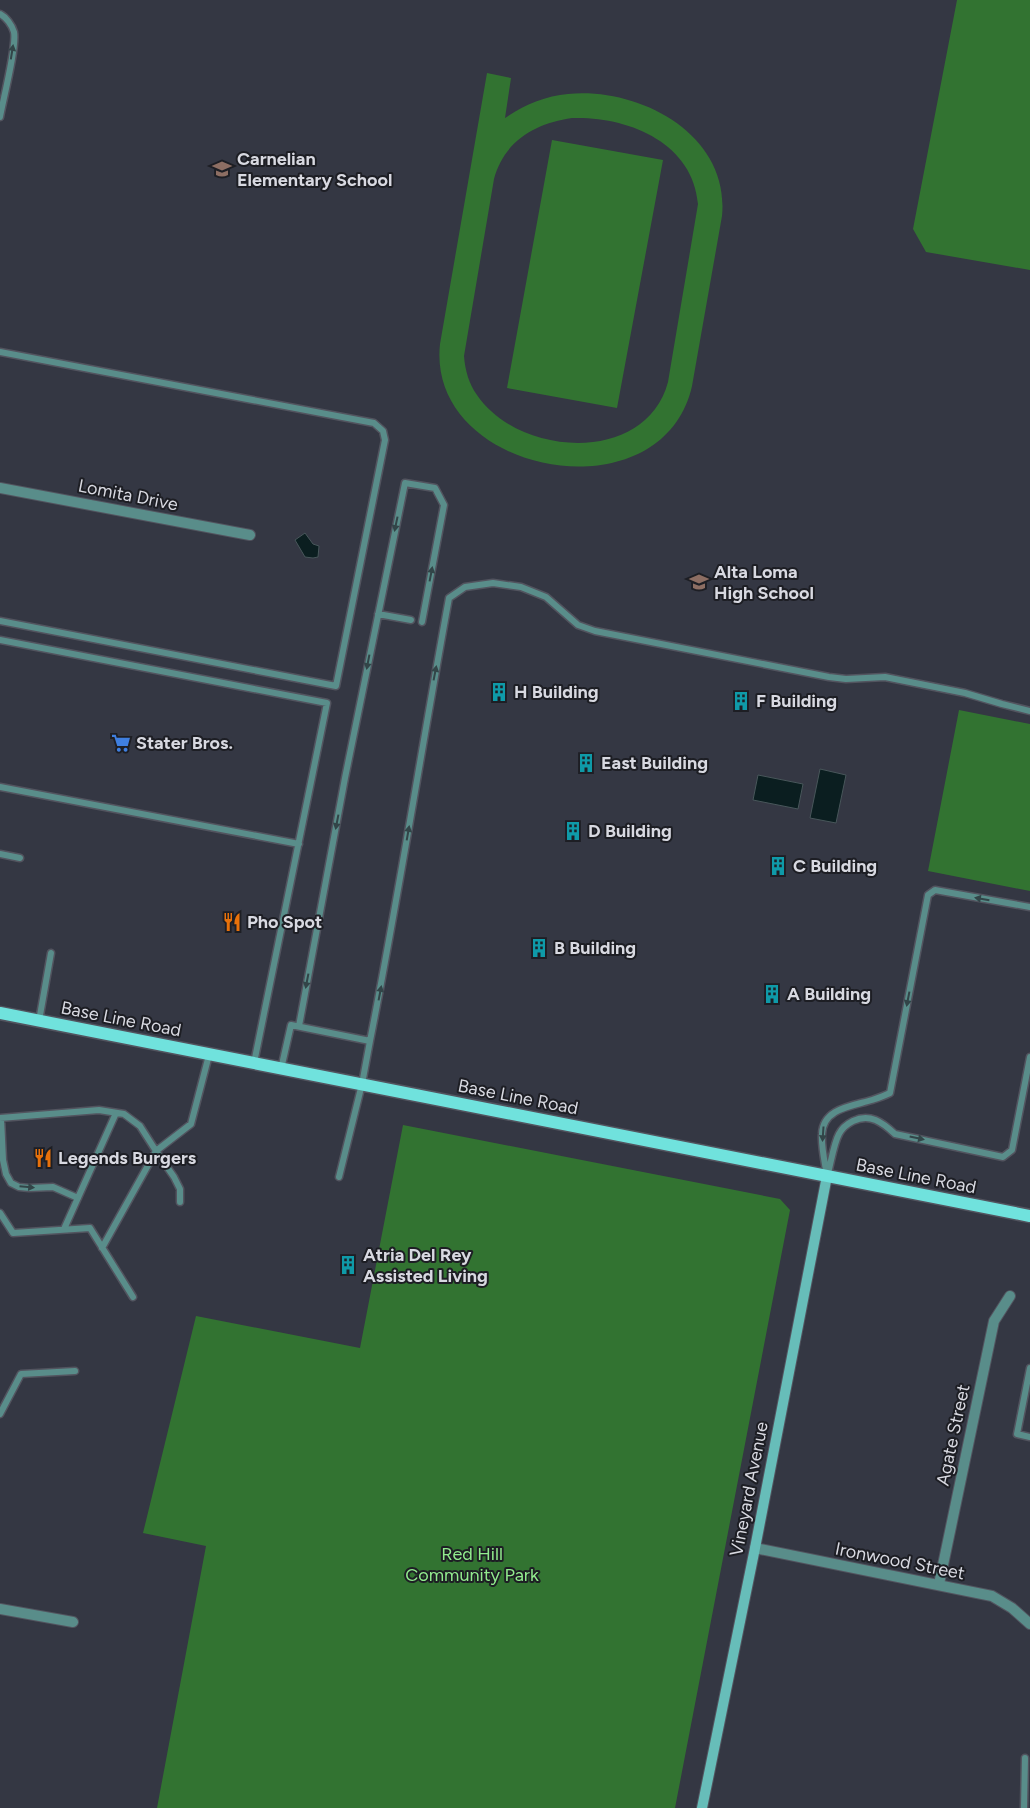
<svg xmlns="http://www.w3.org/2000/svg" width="1030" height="1808" viewBox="0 0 1030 1808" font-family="Figtree,sans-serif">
	<rect width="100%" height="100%" fill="#343743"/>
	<path fill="#327331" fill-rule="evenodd" d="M957 0H1030V270L926 252 913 229Z
		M487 73 511 78 505 118C524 105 545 96 568 94 639 87 730 134 722 216L692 386C662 519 426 475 440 344ZM572 118C627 116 693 142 698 204L668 382C646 465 519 457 477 395 469 384 465 370 464 356L494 179C504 141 536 123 572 118Z
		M552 140 663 160 617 408 507 388Z
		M959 710 1030 724V891L928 871Z
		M403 1125 780 1199 790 1210 675 1808H157L206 1546 143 1533 196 1316 360 1348Z"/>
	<path fill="#0b1e20" stroke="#48565a" d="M305 533 313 544 319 546 318 557 313 558 305 557 295 540Z
		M820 769 846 775 836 823 810 818Z
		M758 775 803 784 798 809 753 800Z"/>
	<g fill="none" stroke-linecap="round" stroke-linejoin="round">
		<g stroke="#52545f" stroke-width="9">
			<path id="lane" d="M0 14C6 17 12 25 14 32 17 46 3 100 0 117
				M0 352 374 423 383 431 385 440 336 686 0 621
				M378 614 411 620
				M0 640 327 703 254 1063
				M0 787 299 844
				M0 854 20 858
				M39 1021 51 953
				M299 1026 345 778 405 483 435 488 444 505 422 622
				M370 1041C399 894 422 745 449 598L465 587 493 583 521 587 546 597 578 625 595 631 829 677 846 679 885 677 965 693 1002 704 1030 711
				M281 1069 291 1025 370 1041 362 1084 339 1177
				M0 1118 99 1110 124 1114 140 1126 156 1151 102 1248
				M1 1118 3 1160 6 1174 11 1183 19 1187 29 1188 53 1187 78 1198
				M828 1173C831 1162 834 1143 839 1134 842 1128 847 1124 853 1121 870 1113 882 1122 895 1134L1003 1157 1012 1150 1030 1057
				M827 1176C825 1163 821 1147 822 1134 823 1108 853 1106 872 1100 878 1098 884 1096 890 1093L928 895 935 890 1030 907
				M180 1202V1189L174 1177 156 1151 191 1124 209 1055
				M0 1213 13 1233 90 1228 133 1297
				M64 1229 116 1113
				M1030 1368 1017 1434 1030 1437
				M0 1414 21 1374 75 1371
				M1024 1808 1025 1758"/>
		</g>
		<g stroke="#52545f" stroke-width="12">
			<path id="street" d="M0 488 250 535
				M755 1548 992 1596 1012 1608 1030 1624
				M939 1584 994 1321 1010 1296
				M0 1609 73 1622"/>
		</g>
		<g stroke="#52545f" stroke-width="12">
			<path id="secondary" d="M702 1808 755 1548 827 1176"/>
		</g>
		<g stroke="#52545f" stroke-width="15">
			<path id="primary" d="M0 1013 1030 1216"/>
		</g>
		<use href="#lane" stroke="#598d8a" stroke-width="6"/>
		<use href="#street" stroke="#598d8a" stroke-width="10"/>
		<use href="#secondary" stroke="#67bdb9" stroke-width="10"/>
		<use href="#primary" stroke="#70e2dd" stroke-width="12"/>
	</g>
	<defs><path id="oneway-solid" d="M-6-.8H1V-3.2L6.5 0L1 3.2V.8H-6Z" transform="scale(1.25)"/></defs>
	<g fill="#324548">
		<use href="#oneway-solid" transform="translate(12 52) rotate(-81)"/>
		<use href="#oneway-solid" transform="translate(396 524) rotate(102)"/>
		<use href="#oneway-solid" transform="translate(431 574) rotate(-79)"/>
		<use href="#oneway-solid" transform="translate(368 662) rotate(101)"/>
		<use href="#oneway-solid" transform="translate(435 673) rotate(-79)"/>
		<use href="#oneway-solid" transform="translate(337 822) rotate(101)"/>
		<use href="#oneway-solid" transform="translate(408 833) rotate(-80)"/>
		<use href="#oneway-solid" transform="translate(982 899) rotate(-170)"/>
		<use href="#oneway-solid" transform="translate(307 981) rotate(101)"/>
		<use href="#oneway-solid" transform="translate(380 993) rotate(-79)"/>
		<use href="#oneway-solid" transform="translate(908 999) rotate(101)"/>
		<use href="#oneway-solid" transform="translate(823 1134) rotate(94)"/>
		<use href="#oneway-solid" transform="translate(917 1138) rotate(12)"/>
		<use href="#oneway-solid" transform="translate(27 1187) rotate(5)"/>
	</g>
	<defs>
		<g id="school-bare" transform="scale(1.5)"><path d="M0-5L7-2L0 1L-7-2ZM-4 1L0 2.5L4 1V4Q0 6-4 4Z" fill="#8d6e63" stroke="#1d1e24" stroke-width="2.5" paint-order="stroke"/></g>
		<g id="building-bare" transform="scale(1.5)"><path d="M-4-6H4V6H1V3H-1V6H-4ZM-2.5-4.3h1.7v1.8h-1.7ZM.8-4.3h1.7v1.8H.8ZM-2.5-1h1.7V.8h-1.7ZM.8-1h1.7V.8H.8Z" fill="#0f9aa8" stroke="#1d1e24" stroke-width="2.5" paint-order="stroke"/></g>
		<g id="supermarket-bare" transform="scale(1.5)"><path d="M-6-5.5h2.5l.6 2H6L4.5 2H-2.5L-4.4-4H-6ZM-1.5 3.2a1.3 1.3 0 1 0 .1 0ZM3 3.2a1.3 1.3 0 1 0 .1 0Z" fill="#3f7fe0" stroke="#1d1e24" stroke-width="2.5" paint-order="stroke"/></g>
		<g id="restaurant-bare" transform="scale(1.5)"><path d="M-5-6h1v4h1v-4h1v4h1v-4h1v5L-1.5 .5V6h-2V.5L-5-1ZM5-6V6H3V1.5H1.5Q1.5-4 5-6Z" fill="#e8710a" stroke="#1d1e24" stroke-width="2.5" paint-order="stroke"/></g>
	</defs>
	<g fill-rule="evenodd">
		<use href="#school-bare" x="222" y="169"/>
		<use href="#school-bare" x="699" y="582"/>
		<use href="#building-bare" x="499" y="692"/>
		<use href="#building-bare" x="741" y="701"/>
		<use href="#supermarket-bare" x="121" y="743"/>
		<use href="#building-bare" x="586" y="763"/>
		<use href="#building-bare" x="573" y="831"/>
		<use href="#building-bare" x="778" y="866"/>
		<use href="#restaurant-bare" x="232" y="922"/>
		<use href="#building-bare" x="539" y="948"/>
		<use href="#building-bare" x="772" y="994"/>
		<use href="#restaurant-bare" x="43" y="1158"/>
		<use href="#building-bare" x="348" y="1265"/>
	</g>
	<g text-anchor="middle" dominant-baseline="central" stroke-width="4" stroke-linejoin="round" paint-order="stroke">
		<g font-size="18" font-weight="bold" fill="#d8d9e1" stroke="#1d1e24" text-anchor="start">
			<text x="237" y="159">Carnelian<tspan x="237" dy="21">Elementary School</tspan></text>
			<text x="714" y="572">Alta Loma<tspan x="714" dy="21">High School</tspan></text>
			<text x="514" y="692">H Building</text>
			<text x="756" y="701">F Building</text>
			<text x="136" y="743">Stater Bros.</text>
			<text x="601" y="763">East Building</text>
			<text x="588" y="831">D Building</text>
			<text x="793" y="866">C Building</text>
			<text x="247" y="922">Pho Spot</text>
			<text x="554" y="948">B Building</text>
			<text x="787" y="994">A Building</text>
			<text x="58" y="1158">Legends Burgers</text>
			<text x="363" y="1255">Atria Del Rey<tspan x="363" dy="21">Assisted Living</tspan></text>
		</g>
		<g font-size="18" fill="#d8d9e1" stroke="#1d1e24">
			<text transform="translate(128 495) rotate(11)">Lomita Drive</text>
			<text transform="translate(121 1019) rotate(11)">Base Line Road</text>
			<text transform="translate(518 1097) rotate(11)">Base Line Road</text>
			<text transform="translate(916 1176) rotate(11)">Base Line Road</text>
			<text transform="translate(953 1435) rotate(-78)">Agate Street</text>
			<text transform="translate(749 1489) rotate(-79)">Vineyard Avenue</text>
			<text transform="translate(900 1561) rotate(11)">Ironwood Street</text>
		</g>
		<g font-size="18" fill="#92ec8e" stroke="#1d1e24">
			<text x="472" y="1554">Red Hill<tspan x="472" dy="21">Community Park</tspan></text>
		</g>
	</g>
</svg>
